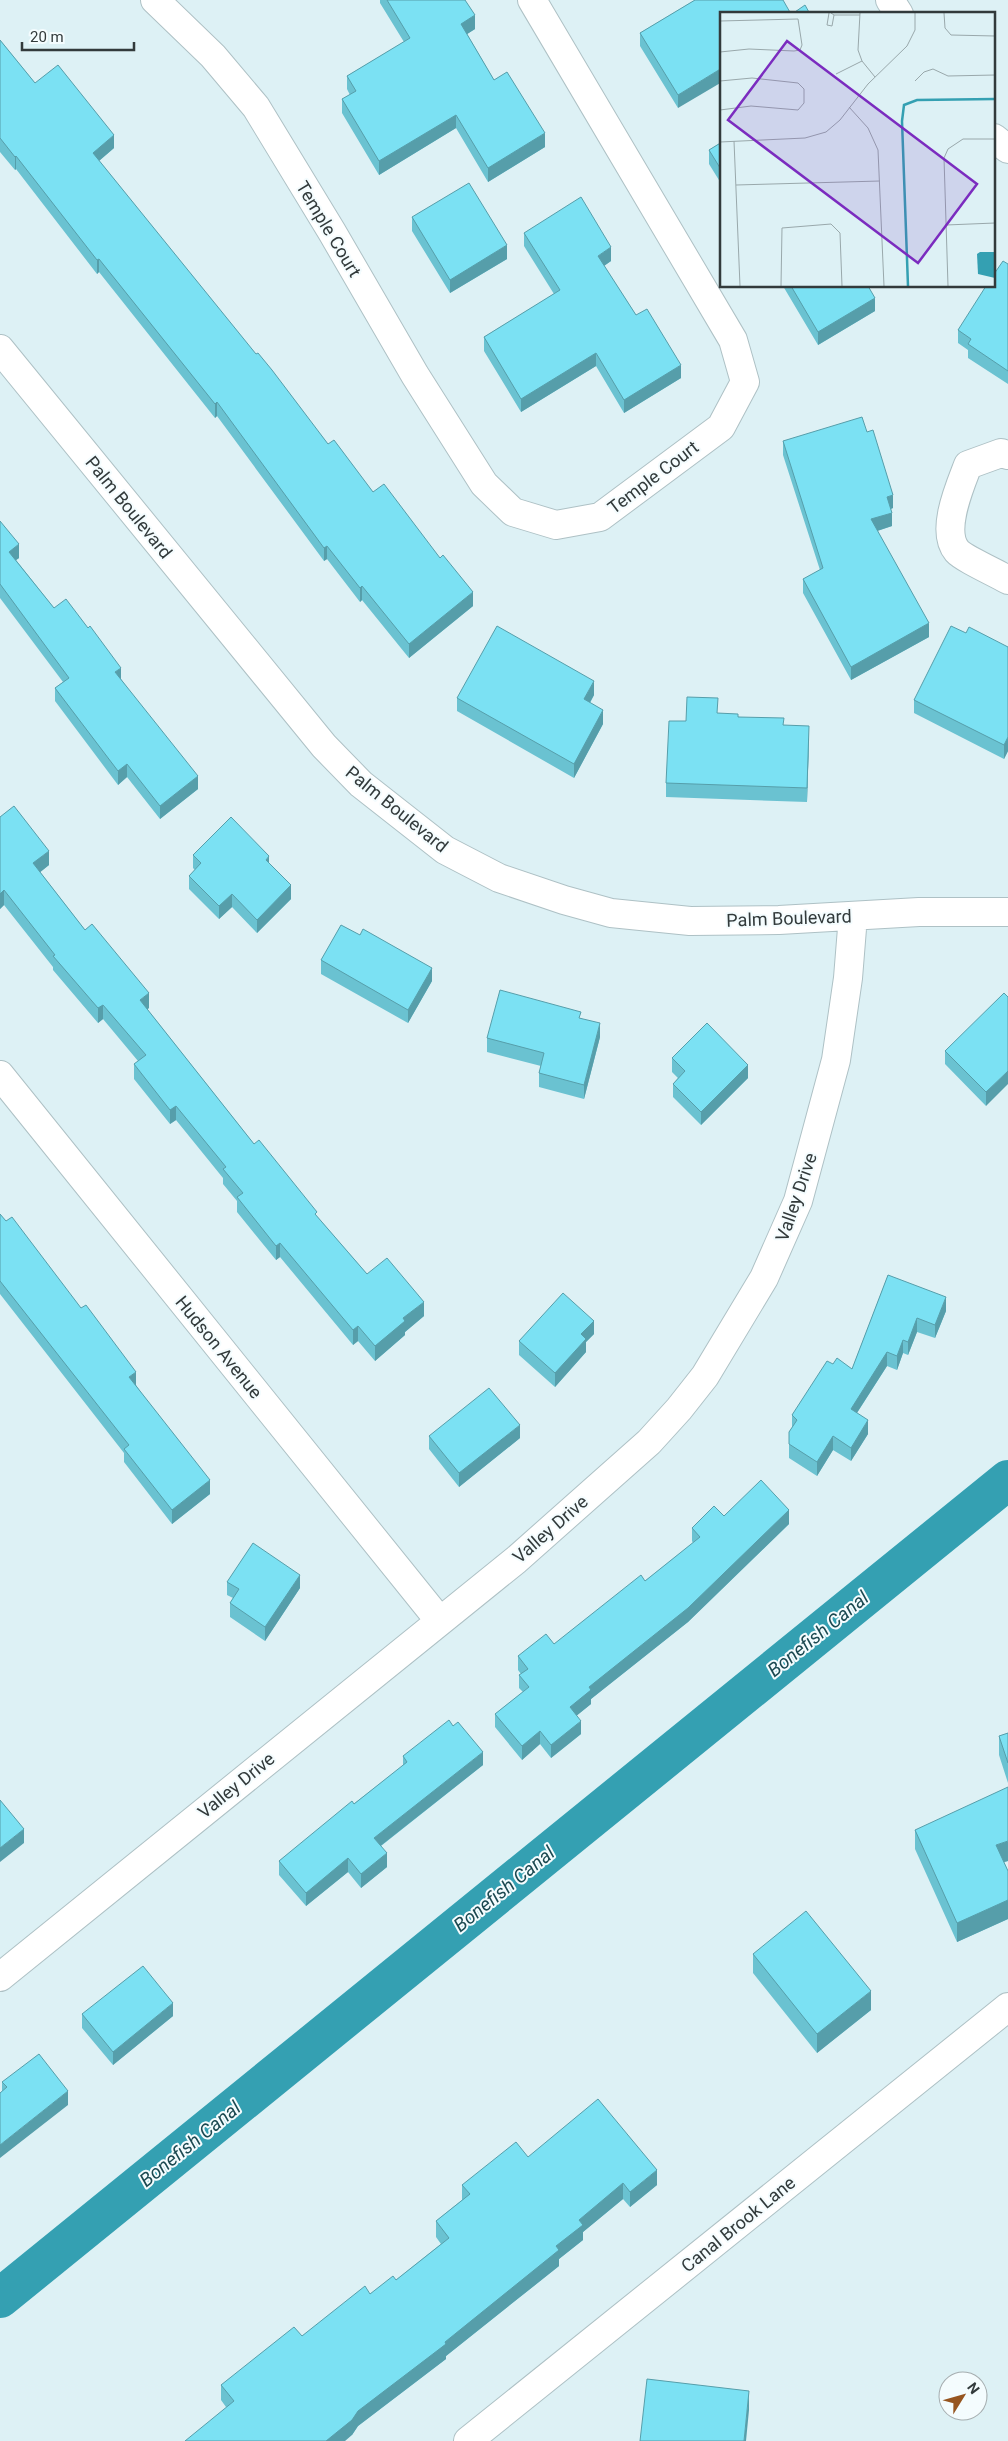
<svg xmlns="http://www.w3.org/2000/svg" width="1008" height="2441" viewBox="0 0 1008 2441" font-family="Roboto,sans-serif">
	<rect width="100%" height="100%" fill="#ddf1f5"/>
	<g fill="none" stroke-linecap="round" stroke-linejoin="round">
		<path stroke="#34a0b2" stroke-width="40" d="M0 2298 1008 1480"/>
		<g stroke="#aec1c5" stroke-width="30">
			<path id="minor" d="M155 0 213 56 256 107 332 232 415 375 484 484 513 512 556 525 600 517 721 427 745 382 733 340 532 0
				M890 0 899 14
				M994 138 1008 149
				M0 349 324 746 361 784 445 850 499 878 564 900 611 913 690 921 779 920 919 912H1008
				M1008 455 1001 453 968 465C960 486 940 531 957 551 963 558 998 574 1008 580
				M0 1075 439 1620
				M0 1977 516 1560 649 1442 679 1409 705 1376 764 1278 798 1201 836 1060 848 978 853 916
				M468 2441 1008 2007"/>
		</g>
		<use href="#minor" stroke="#fff" stroke-width="28"/>
	</g>
	<path fill="#6ac2d1" d="M380 0H465L475 29 467 34 494 80 545 147 488 182 456 128 379 175 342 113V99L350 95 347 89V76L404 42 380 3Z
		M695 0 678 108 640 46V33Z
		M0 40 35 83 114 148 99 161 328 444 373 492 473 606 409 658 362 600 360 602 327 559 324 561 217 416 215 418 99 272 97 274 16 169 15 170 0 152Z
		M722 142V185L709 164V150Z
		M412 217 507 259 450 293 412 231Z
		M524 233 611 261 604 266 636 315 681 378 624 413 596 366 521 412 484 351V337L554 294 524 246Z
		M1008 264V384L968 358V350L958 343V330Z
		M783 286H868L875 311 818 345Z
		M867 432 893 508 891 509 892 526 877 531 929 637 851 680 803 593V579L820 570 783 455V441Z
		M0 521 19 558 16 560 54 608 121 679 198 789 160 819 127 777 118 785 55 701V688L63 682 0 598Z
		M966 633 1008 647V751L1004 759 914 713V700Z
		M594 695 590 703 603 724 574 778 457 711V698Z
		M718 713 784 725 809 739 807 802 666 797V783L686 721Z
		M0 817 49 865 40 872 85 930 149 1008 147 1009 254 1144 367 1274 424 1316 405 1332V1335L375 1361 358 1341 353 1345 280 1257 276 1260 237 1212V1201L223 1184V1178L176 1120 170 1124 134 1079V1064L138 1061 103 1019 98 1023 53 970V967L4 905 0 909Z
		M193 855 269 863 291 899 257 933 232 907 219 919 189 889V876L195 870 193 868Z
		M321 960 432 981 408 1023 321 974Z
		M1008 997 986 1106 945 1064V1051Z
		M581 1019 600 1037 584 1099 539 1087V1073L541 1066 487 1052V1038Z
		M672 1058 748 1078 701 1125 673 1097V1084L678 1078 672 1072Z
		M0 1214 136 1385 210 1494 172 1524 124 1462V1453L0 1294Z
		M888 1275 946 1311 935 1338 917 1332 908 1355 903 1353 897 1370 887 1366 857 1413 868 1434 851 1461 833 1450 817 1476 789 1458V1432L792 1428V1415L833 1364 852 1369Z
		M594 1334 586 1342V1352L555 1387 519 1355V1341Z
		M429 1436 520 1438 459 1487 429 1449Z
		M724 1516 789 1524 688 1622 591 1699V1704L576 1716 581 1734 551 1758 540 1744 522 1760 495 1727V1714L523 1692 519 1688V1675L521 1674 518 1670V1656L554 1644 645 1581 693 1543 692 1541V1528Z
		M227 1582 300 1588 265 1641 230 1617V1603L233 1598 227 1595Z
		M1008 1733V1783L999 1755V1736Z
		M403 1756 483 1765 381 1846 387 1867 361 1888 348 1872 306 1906 279 1875V1861L403 1766Z
		M915 1830 1008 1861 1004 1862 1008 1871V1919L957 1942 915 1849Z
		M753 1954 871 2010 817 2053 753 1973Z
		M82 2014 173 2016 113 2065 82 2028Z
		M2 2082 68 2105 2 2091Z
		M528 2157 657 2185 630 2207 623 2199 583 2232V2240L559 2259V2266L446 2356V2359L358 2426 352 2435 226 2407 221 2400V2385L302 2336 370 2294 396 2280 441 2244 436 2237V2221L462 2200V2185Z"/>
	<path fill="#569eaa" d="M475 15V29L461 38V24Z
		M722 68V82L678 108V95Z
		M456 115V128L379 175V161Z
		M545 133V147L488 182V168Z
		M114 135V148L93 166V153Z
		M16 156V169L15 170V157Z
		M507 245V259L450 293V280Z
		M611 247V261L598 270V256Z
		M99 259V272L97 274V260Z
		M875 298V311L818 345V332Z
		M596 353V366L521 412V399Z
		M681 365V378L624 413V400Z
		M217 402V416L215 418V404Z
		M893 495V508L887 510V497Z
		M892 513V526L871 533V519Z
		M19 544V558L9 565V552Z
		M327 546V559L324 561V548Z
		M362 586V600L360 602V588Z
		M473 592V606L409 658V644Z
		M929 623V637L851 680V667Z
		M121 668V681L115 672Z
		M594 681V695L584 713V699Z
		M603 710V724L574 778V764Z
		M809 726V739L807 802V788Z
		M1008 737V751L1004 759V745Z
		M127 764V777L118 785V771Z
		M198 776V789L160 819V806Z
		M49 851V865L33 878V863Z
		M269 856V870L266 860Z
		M291 885V899L257 933V920Z
		M4 890V905L0 909V894Z
		M232 894V907L219 919V906Z
		M432 968V981L408 1023V1010Z
		M149 993V1008L140 1015V1000Z
		M103 1005V1019L98 1023V1008Z
		M600 1023V1037L584 1099V1085Z
		M748 1065V1078L701 1125V1112Z
		M1008 1071V1084L986 1106V1092Z
		M176 1106V1120L170 1124V1110Z
		M280 1243V1257L276 1260V1246Z
		M946 1297V1311L935 1338V1325Z
		M424 1302V1316L405 1332V1335L375 1361V1346L403 1318Z
		M917 1318V1332L908 1355V1342Z
		M594 1321V1334L586 1342V1352L555 1387V1373L581 1334Z
		M358 1326V1341L353 1345V1330Z
		M903 1340V1353L897 1370V1356Z
		M887 1352V1366L851 1422V1409Z
		M136 1372V1385L129 1390V1377Z
		M868 1420V1434L851 1461V1448Z
		M520 1425V1438L459 1487V1473Z
		M833 1436V1450L817 1476V1462Z
		M210 1480V1494L172 1524V1510Z
		M789 1510V1524L688 1622 591 1699V1704L570 1721V1707L589 1687Z
		M300 1575V1588L265 1641V1627Z
		M581 1721V1734L551 1758V1745Z
		M540 1731V1744L522 1760V1746Z
		M483 1752V1765L374 1851V1838Z
		M24 1829V1843L0 1862V1848Z
		M1008 1841V1861L996 1864V1845Z
		M387 1853V1867L361 1888V1874Z
		M348 1858V1872L306 1906V1893Z
		M1008 1900V1919L957 1942V1923Z
		M871 1991V2010L817 2053V2034Z
		M173 2003V2016L113 2065V2052Z
		M68 2091V2105L0 2158V2145Z
		M657 2170V2185L630 2207V2192Z
		M623 2183V2199L583 2232V2240L559 2259V2266L446 2356V2359L358 2426 352 2435 345 2441H326L358 2411 445 2342 556 2246 579 2220Z
		M749 2391V2410L746 2441H744Z"/>
	<path fill="#7be1f3" stroke="#569eaa" d="M387 0H465L475 15 461 24 494 80 507 72 545 133 488 168 456 115 379 161 342 99 356 91 347 76 410 38Z
		M695 0H783L791 14H722V68L678 95 640 33Z
		M805 5 810 14H792Z
		M0 40 35 83 58 65 114 135 93 153 256 354 258 353 272 370 328 444 334 440 373 492 384 484 440 558 443 555 473 592 409 644 362 586 360 588 327 546 324 548 217 402 215 404 99 259 97 260 16 156 15 157 0 138Z
		M722 142V171L709 150Z
		M469 183 507 245 450 280 412 217Z
		M581 197 611 247 598 256 636 315 647 309 681 365 624 400 596 353 521 399 484 337 560 290 524 233Z
		M1003 261 1008 264V371L968 344 971 339 958 330 986 286H994V274Z
		M791 286H868L875 298 818 332Z
		M862 417 867 432 873 430 893 495 887 497 892 513 871 519 929 623 851 667 803 579 823 568 783 441Z
		M0 521 19 544 9 552 54 608 66 599 88 628 90 626 121 668 115 672 198 776 160 806 127 764 118 771 55 688 69 678 0 584Z
		M497 626 594 681 584 699 603 710 574 764 457 698Z
		M951 626 966 633 969 627 1008 647V737L1004 745 914 700Z
		M687 697 718 698 717 713 738 714V717L784 718 783 725 809 726 807 788 666 783 669 721H686Z
		M14 806 49 851 33 863 85 930 92 924 149 993 140 1000 254 1144 259 1140 317 1212 315 1214 367 1274 387 1258 424 1302 403 1318 405 1321 375 1346 358 1326 353 1330 280 1243 276 1246 237 1197 243 1193 223 1169 226 1167 176 1106 170 1110 134 1064 146 1055 103 1005 98 1008 53 956 55 955 4 890 0 894V817Z
		M231 817 269 856 266 860 291 885 257 920 232 894 219 906 189 876 201 863 193 855Z
		M341 925 360 935 363 929 432 968 408 1010 321 960Z
		M500 990 581 1012 579 1018 600 1023 584 1085 539 1073 544 1053 487 1038Z
		M1004 993 1008 997V1071L986 1092 945 1051Z
		M707 1023 748 1065 701 1112 673 1084 685 1071 672 1058Z
		M0 1214 6 1221 12 1217 81 1308 86 1305 136 1372 129 1377 210 1480 172 1510 124 1449 129 1445 0 1281Z
		M888 1275 946 1297 935 1325 917 1318 908 1342 903 1340 897 1356 887 1352 851 1409 868 1420 851 1448 833 1436 817 1462 789 1444V1432L797 1420 792 1415 827 1361 833 1364 837 1358 852 1369Z
		M563 1293 594 1321 581 1334 586 1339 555 1373 519 1341Z
		M489 1388 520 1425 459 1473 429 1436Z
		M761 1480 789 1510 688 1608 589 1687 591 1690 570 1707 581 1721 551 1745 540 1731 522 1746 495 1714 529 1687 519 1675 528 1669 518 1656 546 1634 554 1644 641 1575 645 1581 700 1537 692 1528 714 1506 724 1516Z
		M253 1543 300 1575 265 1627 230 1603 239 1589 227 1582Z
		M449 1720 453 1726 458 1722 483 1752 374 1838 387 1853 361 1874 348 1858 306 1893 279 1861 352 1801 354 1804 407 1762 403 1756Z
		M1008 1733V1763L999 1736Z
		M1008 1787V1841L996 1845 1008 1871V1900L957 1923 915 1830Z
		M0 1800 24 1829 0 1848Z
		M806 1911 871 1991 817 2034 753 1954Z
		M143 1966 173 2003 113 2052 82 2014Z
		M39 2054 68 2091 0 2145V2093L7 2087 2 2082Z
		M598 2099 657 2170 630 2192 623 2183 579 2220 583 2225 556 2246 559 2250 445 2342 446 2344 358 2411 352 2420 326 2441H185L234 2401 221 2385 294 2327 302 2336 365 2286 370 2294 393 2276 396 2280 449 2238 436 2221 470 2194 462 2185 516 2142 528 2157Z
		M647 2379 749 2391 744 2441H640Z"/>
	<g text-anchor="middle" dominant-baseline="central" stroke-width="4" stroke-linejoin="round" paint-order="stroke">
		<g font-size="18" fill="#323a3b" stroke="#f4fcfe">
			<text transform="translate(329 229) rotate(59)">Temple Court</text>
			<text transform="translate(653 477) rotate(-37)">Temple Court</text>
			<text transform="translate(129 507) rotate(51)">Palm Boulevard</text>
			<text transform="translate(397 809) rotate(39)">Palm Boulevard</text>
			<text transform="translate(789 918) rotate(-2)">Palm Boulevard</text>
			<text transform="translate(796 1197) rotate(-71)">Valley Drive</text>
			<text transform="translate(219 1347) rotate(51)">Hudson Avenue</text>
			<text transform="translate(550 1529) rotate(-41)">Valley Drive</text>
			<text transform="translate(236 1785) rotate(-39)">Valley Drive</text>
			<text transform="translate(738 2224) rotate(-39)">Canal Brook Lane</text>
		</g>
		<g font-size="19" font-style="italic" fill="#1b4951" stroke="#f4fcfe">
			<text transform="translate(818 1634) rotate(-39)">Bonefish Canal</text>
			<text transform="translate(504 1889) rotate(-39)">Bonefish Canal</text>
			<text transform="translate(190 2144) rotate(-39)">Bonefish Canal</text>
		</g>
	</g>
	<g transform="translate(720 12)">
		<rect width="275" height="275" fill="#ddf1f5"/>
		<path d="M260 240H275V266L258 262 257 242Z" fill="#34a0b2"/>
		<path fill="none" stroke="#34a0b2" stroke-width="2.5" d="M188 274 182 109 184 93 197 88 275 87"/>
		<path fill="none" stroke="#99a8ab" stroke-width="1" d="M109 1 107 13 112 14 114 3 111 1M140 1 138 38 142 49 155 65M224 1 225 16 231 23 275 24M114 3H140M0 9 78 7 82 33 80 38 74 39 29 37 0 40M116 62 142 49M0 69 32 66 78 71 84 77V91L78 98 31 94 0 98M195 69 204 60 213 57 228 64 275 63M129 95 148 116 158 138 164 274M14 129 20 274M0 130 85 126 106 120 120 108 148 72 187 34 195 18V1M16 173 160 169M226 213 275 211M61 274 62 216 111 212 120 221 122 274M228 274 224 146 228 137 243 127H275"/>
		<path fill="#7b2cbf" fill-opacity="0.15" stroke="#7b2cbf" stroke-width="2.5" d="M67 29 257 172 198 251 8 108Z"/>
		<rect width="275" height="275" fill="none" stroke="#323a3b" stroke-width="2.5"/>
	</g>
	<g transform="translate(963 2396) rotate(53)"><circle r="24" fill="#f4fcfe" stroke="#a6aeb0"/>
	<path d="M0-4L9 19L0 12L-9 19Z" fill="#965520"/>
	<text y="-8" font-size="14" font-weight="bold" text-anchor="middle" fill="#323a3b">N</text>
	</g>
	<path d="M22 42v8h112v-8" fill="none" stroke="#323a3b" stroke-width="2.5"/>
	<text x="30" y="42" font-size="15" fill="#323a3b" stroke="#f4fcfe" stroke-width="4" paint-order="stroke">20 m</text>
</svg>
